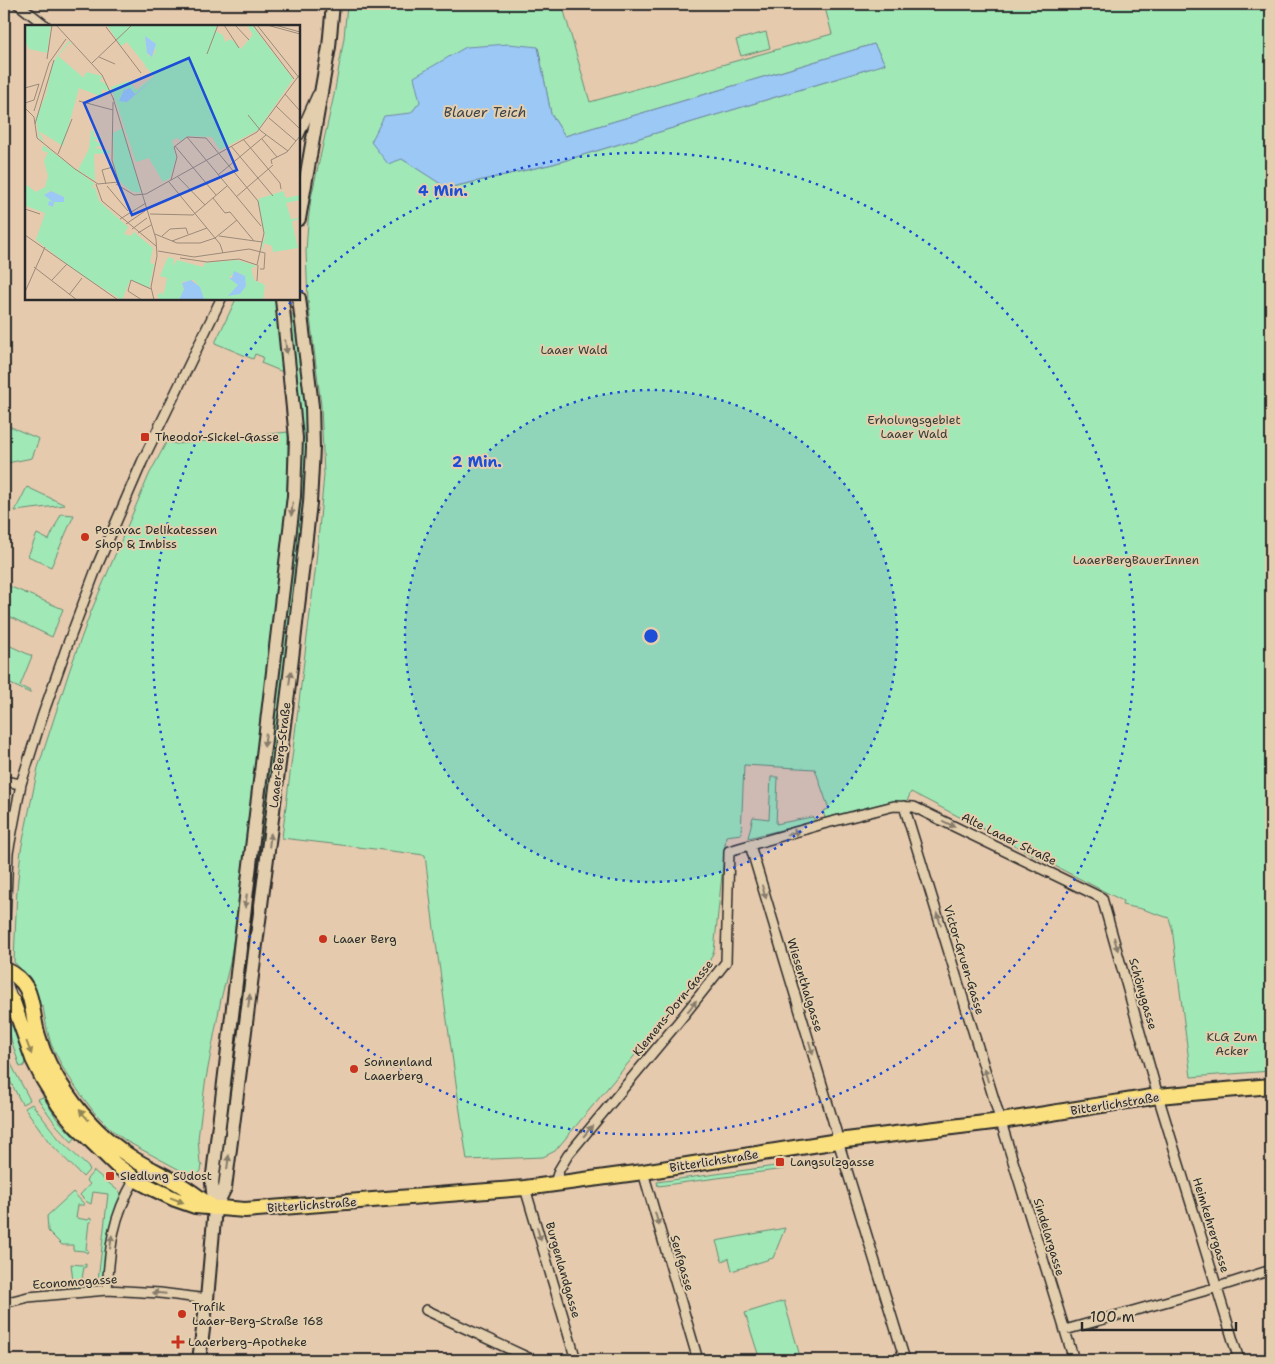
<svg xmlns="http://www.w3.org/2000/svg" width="1275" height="1364" viewBox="0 0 1275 1364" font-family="'Shantell Sans',sans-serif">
	<rect width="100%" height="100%" fill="#e6caae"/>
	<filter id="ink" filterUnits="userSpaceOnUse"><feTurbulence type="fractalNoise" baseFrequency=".02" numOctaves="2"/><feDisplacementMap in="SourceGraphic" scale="10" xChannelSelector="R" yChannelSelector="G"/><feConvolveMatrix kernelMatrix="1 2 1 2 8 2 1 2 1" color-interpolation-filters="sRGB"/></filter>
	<g filter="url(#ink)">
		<path fill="#a0e9b7" stroke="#668a71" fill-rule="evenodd" d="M347 4H562L590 102 832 34 824 4H1271V1071L1191 1077 1172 928 1169 918 1142 909 1122 905 1123 901 911 792 907 801 889 802 825 818 823 811 829 809 815 769 744 765 741 834 726 836 714 951 705 971 555 1151 543 1157 467 1160 434 929 425 855 282 838 315 573 324 475 321 405 308 301 306 251 308 222 311 198 334 95 344 38ZM874 44 885 64 553 164 448 188 402 159 411 113 420 102 538 47 551 114 565 136Z
			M766 32 770 48 741 56 736 40Z
			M236 299H275L283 372 261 363 263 357 255 354 253 359 215 343Z
			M290 311 295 320 304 392 307 433V456L306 491 227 1133 225 1134 231 1062 264 812 301 493V427L288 312Z
			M4 424 39 439 32 458 7 463 4 461Z
			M288 432V468L286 505 244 869 230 963 221 999 205 1084 198 1139 200 1164 202 1165 201 1171 196 1176H191L126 1141 112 1130 94 1112 79 1092 63 1068 51 1044 47 1029 43 1007 39 1004 36 989 30 978 14 962 17 889 21 850 38 768 70 669 90 614 149 475 167 441 176 444Z
			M27 487 65 505 15 511Z
			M61 514 74 515 51 567 28 556 37 534 49 540Z
			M4 584 63 609 52 637 4 614Z
			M4 643 32 656 20 686 30 691V693L4 681Z
			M771 777H778L776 824 812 817 817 821 748 838 753 817 769 819Z
			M7 1022 13 1027 25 1061 24 1066 20 1067 6 1024Z
			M4 1040 12 1066 30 1100 22 1104 4 1069Z
			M43 1097 57 1119 75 1138 72 1142 57 1126 38 1099Z
			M32 1104 59 1139 90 1169 83 1177 49 1142 25 1108Z
			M783 1165 784 1169 658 1186 657 1182Z
			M94 1171 122 1194 114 1213 111 1225 103 1282 98 1287 74 1290 71 1264 82 1265 86 1264V1267H84L82 1279 98 1281 108 1194 93 1192 91 1204 87 1202 80 1195 90 1184 86 1180Z
			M73 1192 85 1205H78L76 1218 88 1220 90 1218 92 1219 91 1222H89L86 1249 88 1250 87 1253 84 1251 73 1250V1245H62L48 1231 47 1216Z
			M785 1228 773 1258 732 1271 729 1258 722 1261 716 1241Z
			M784 1301 800 1356 787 1360H760L745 1313Z"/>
		<path fill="#9cc8f6" stroke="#6f89a5" d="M509 44 538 47 551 114 565 136 874 44 885 64 553 164 447 188 402 159 388 164 371 142 384 116 411 113 420 102 414 77 466 47Z"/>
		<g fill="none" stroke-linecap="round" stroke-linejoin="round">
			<g stroke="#2b2b2b" stroke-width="12">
				<path id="street" d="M18 4 46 26
					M299 135 317 95
					M4 781 21 784
					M904 806 1074 1360
					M750 845 836 1131 838 1141 905 1360
					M4 943 8 853 21 784 42 717 67 646 98 564 142 462 221 299
					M4 973 12 998
					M643 1172 698 1360
					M555 1183 559 1170 568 1155 680 1020 726 962 729 851 823 824 894 806 914 807 1102 898 1158 1096 1239 1360
					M525 1188 576 1360
					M107 1290C110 1246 112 1218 135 1179
					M4 1303 28 1297 107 1290 160 1293 207 1299
					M426 1310 533 1360
					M1065 1330 1218 1287 1271 1270"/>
			</g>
			<g stroke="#2b2b2b" stroke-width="16">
				<path id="secondary" d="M299 219 329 47 333 4
					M215 1208 225 1188 288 693 310 503 313 448 312 406 299 298
					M199 1360 207 1299 215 1208 212 1183 294 496 296 438 282 299"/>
			</g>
			<g stroke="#2b2b2b" stroke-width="18">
				<path id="primary" d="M4 969C37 984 29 1007 38 1036 44 1057 55 1077 67 1094 84 1119 107 1142 132 1158 147 1168 164 1175 179 1184 191 1191 202 1200 214 1208
					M4 993 13 1002 33 1059 43 1079 59 1105 76 1126 116 1165 135 1179 154 1189 175 1199 195 1206 245 1210 525 1188 643 1172 838 1141 1001 1121 1158 1096 1271 1086"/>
			</g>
			<use href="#street" stroke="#e3cead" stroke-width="9"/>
			<use href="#secondary" stroke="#e3cead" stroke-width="12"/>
			<use href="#primary" stroke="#fbe080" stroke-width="14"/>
		</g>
		<defs><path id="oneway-solid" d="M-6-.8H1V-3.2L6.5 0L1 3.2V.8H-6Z" transform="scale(1.25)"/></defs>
		<g fill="#877c6c">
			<use href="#oneway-solid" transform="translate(286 347) rotate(83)"/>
			<use href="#oneway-solid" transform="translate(292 509) rotate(96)"/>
			<use href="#oneway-solid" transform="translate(290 678) rotate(-83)"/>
			<use href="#oneway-solid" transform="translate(265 740) rotate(97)"/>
			<use href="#oneway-solid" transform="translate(949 824) rotate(26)"/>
			<use href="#oneway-solid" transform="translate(793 833) rotate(-16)"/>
			<use href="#oneway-solid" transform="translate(270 840) rotate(-83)"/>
			<use href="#oneway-solid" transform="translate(764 892) rotate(73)"/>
			<use href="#oneway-solid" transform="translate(246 901) rotate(97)"/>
			<use href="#oneway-solid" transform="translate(939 919) rotate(-107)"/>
			<use href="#oneway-solid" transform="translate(1116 944) rotate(74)"/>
			<use href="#oneway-solid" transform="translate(249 1001) rotate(-83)"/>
			<use href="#oneway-solid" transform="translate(692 1006) rotate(-52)"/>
			<use href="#oneway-solid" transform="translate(811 1048) rotate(73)"/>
			<use href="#oneway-solid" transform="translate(986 1075) rotate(-107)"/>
			<use href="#oneway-solid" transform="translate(588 1131) rotate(-50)"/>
			<use href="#oneway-solid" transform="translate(228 1162) rotate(-83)"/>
			<use href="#oneway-solid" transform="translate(657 1219) rotate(74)"/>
			<use href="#oneway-solid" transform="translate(539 1234) rotate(74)"/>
			<use href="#oneway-solid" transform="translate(111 1242) rotate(-82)"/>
			<use href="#oneway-solid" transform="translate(159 1293) rotate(-175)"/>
		</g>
		<g fill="#938656">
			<use href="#oneway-solid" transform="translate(29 1048) rotate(69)"/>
			<use href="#oneway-solid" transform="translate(84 1115) rotate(-131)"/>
			<use href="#oneway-solid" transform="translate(177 1200) rotate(21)"/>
		</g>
	</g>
	<circle cx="651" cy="636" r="246" fill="#1d4ed8" fill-opacity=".12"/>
	<g fill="none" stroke="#1d4ed8" stroke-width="2.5" stroke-dasharray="2.5 5">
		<circle cx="651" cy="636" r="246"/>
		<path d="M301 292A491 491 0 1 1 292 301"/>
	</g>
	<g fill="#c8321e" stroke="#e3cead" stroke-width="2">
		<rect x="140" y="432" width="10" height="10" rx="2.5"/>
		<circle cx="85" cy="537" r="5"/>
		<circle cx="323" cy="939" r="5"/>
		<circle cx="354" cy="1069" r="5"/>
		<rect x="775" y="1157" width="10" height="10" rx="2.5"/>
		<rect x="105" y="1171" width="10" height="10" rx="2.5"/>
		<circle cx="182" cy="1314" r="5"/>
		<path d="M175.5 1334.5h5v5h5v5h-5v5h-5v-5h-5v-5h5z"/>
	</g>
	<g text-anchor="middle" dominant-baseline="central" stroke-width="4" stroke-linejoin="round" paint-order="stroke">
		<g font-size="12" fill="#373e39" stroke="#e3cead">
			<text x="574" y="350">Laaer Wald</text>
			<text x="914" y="420">Erholungsgebiet<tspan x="914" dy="14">Laaer Wald</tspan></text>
			<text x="1136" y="560">LaaerBergBauerInnen</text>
			<text x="1232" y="1037">KLG Zum<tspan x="1232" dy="14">Acker</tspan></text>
		</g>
		<g font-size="12" fill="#2b2b2b" stroke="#e3cead" text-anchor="start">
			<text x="155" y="437">Theodor-Sickel-Gasse</text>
			<text x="95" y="530">Posavac Delikatessen<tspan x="95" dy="14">Shop &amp; Imbiss</tspan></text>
			<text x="333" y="939">Laaer Berg</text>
			<text x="364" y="1062">Sonnenland<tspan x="364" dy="14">Laaerberg</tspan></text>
			<text x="790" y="1162">Langsulzgasse</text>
			<text x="120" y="1176">Siedlung Südost</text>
			<text x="192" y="1307">Trafik<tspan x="192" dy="14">Laaer-Berg-Straße 168</tspan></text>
			<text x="188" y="1342">Laaerberg-Apotheke</text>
		</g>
		<g font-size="12" fill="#2b2b2b" stroke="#e3cead">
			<text transform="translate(280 755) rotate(-83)">Laaer-Berg-Straße</text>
			<text transform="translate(1009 839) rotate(26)">Alte Laaer Straße</text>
			<text transform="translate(964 960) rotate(73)">Victor-Gruen-Gasse</text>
			<text transform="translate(805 985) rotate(73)">Wiesenthalgasse</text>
			<text transform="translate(1143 994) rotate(74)">Schönygasse</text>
			<text transform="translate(673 1008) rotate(-51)">Klemens-Dorn-Gasse</text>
			<text transform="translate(1115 1104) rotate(-9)">Bitterlichstraße</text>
			<text transform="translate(714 1161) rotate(-9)">Bitterlichstraße</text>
			<text transform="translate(312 1205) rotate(-4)">Bitterlichstraße</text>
			<text transform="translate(1211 1225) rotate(73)">Heimkehrergasse</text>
			<text transform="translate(1049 1237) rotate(73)">Sindelargasse</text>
			<text transform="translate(682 1263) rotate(74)">Senfgasse</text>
			<text transform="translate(563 1270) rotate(74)">Burgenlandgasse</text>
			<text transform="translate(75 1282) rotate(-4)">Economogasse</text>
		</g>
		<g font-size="14" font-style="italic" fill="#3c4349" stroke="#e3cead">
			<text x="485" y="112">Blauer Teich</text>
		</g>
	</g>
	<g transform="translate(25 25)">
		<rect width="275" height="275" fill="#e6caae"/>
		<path d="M0 0H26L22 28 4 24 0 17ZM82 0H192L190 6 198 10 200 17 206 14 216 24 228 10 222 0H227L268 54 233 105 195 125 187 112 162 111 156 116 153 113 147 115 151 133 145 153 138 157 124 133 111 137 86 62 104 56 111 65 129 51 121 42 117 44 121 41 102 17 96 21ZM120 12 130 18V28L125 32 122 28ZM132 51 102 77 95 74 99 65 102 63 110 69ZM44 16 47 20 44 18 33 31 59 53 61 47 77 51 75 56 81 59 85 66 87 71 85 67 77 64V72L54 63 38 121 14 106 19 117 14 113 11 93 21 70 27 41 32 31ZM98 103 116 168 106 166 94 156 89 140 88 108ZM66 105 69 106V112H78L69 115 77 120 69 123 85 126V128L69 129 70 156 53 145 64 124ZM18 120 70 159 68 160 67 164 70 162 74 176 103 202 99 209 106 211 109 207 128 223 125 238 129 239 124 263 105 255 97 275 58 251 54 245 56 250 11 215 20 188 1 181 0 159 11 167 20 162 23 151 19 136 23 127 17 126ZM26 166 39 172V177H29L28 182 23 180 28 177 22 167ZM258 166 261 173 275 170V175L261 178 266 194 275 193 267 197 273 223 248 227 247 221 239 218 237 227V219L240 213 233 174ZM143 232 149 234 148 241 152 235 178 242 180 238 212 235 232 241 226 243 229 255 240 260 238 275H178L175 263 169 255 157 257 159 264 154 275H135L132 270 138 267V273L142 253 135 251ZM212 247 219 251 221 261 203 271 212 264 213 259 204 252Z" fill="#a0e9b7" fill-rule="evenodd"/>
		<path d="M120 11 131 19 127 32 122 28ZM132 51 102 77 94 76 99 65 105 63 110 69ZM26 166 39 172V177H29L28 182 23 180 24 176 28 177 19 170ZM209 246 220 251 221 261 215 269 203 271 213 260 204 253H207ZM166 255 175 262 179 274 154 275 159 264 157 258Z" fill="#9cc8f6"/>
		<path fill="none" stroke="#9b8a7a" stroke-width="1" d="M31 0 77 50 89 75M199 0 214 23M210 0 224 15M228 0 269 54M232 0 275 54M242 0 275 9M250 0 275 7M81 2 116 48M275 10V31M182 29 193 0M74 32 90 39M22 34 27 0M67 38 107 0M0 63 14 59 9 75 0 78M260 69 275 86M88 73 131 214 132 231 126 262 129 275M54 76 88 85M88 77 87 135 94 158M251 81 275 104M0 83 9 92 12 113 50 144 73 159 93 157M9 86 24 38 41 14M223 90 236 106 263 126M244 93 271 116M10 99 29 35M162 112 181 113 233 176 239 208 237 217M162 112 236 201M218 114 255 158 256 164M237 114 252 132M150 121 191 170M206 121 248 171M33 129 47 94M247 139 246 135 262 127 275 111M193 150 241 110M153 152 180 180M146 155 152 132 149 122 162 112M144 157 195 219 198 228M71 159 77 176 131 221M81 159 77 145 88 142M91 159 109 170 121 169 232 107 275 49M82 161 103 186M211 172 248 140M188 173 200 188 205 187 229 216M0 184 15 189M125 189 168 190 202 161M95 194 121 178M101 199 120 186M107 204 122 193M113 208 126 200M130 209 152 218H175L190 213 212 195M0 210 93 275M137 211 145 204 161 203 163 209M194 211 237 217M147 216 182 203M133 226 169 232 224 224 240 228 239 244H235M155 233 182 237 214 234 232 240 237 217M9 242 52 275M27 255 42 239M232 256 233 240M0 267 20 222M44 270 57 253M117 275 103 266 106 255 126 264"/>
		<path fill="#1d4ed8" fill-opacity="0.15" stroke="#1d4ed8" stroke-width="2.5" d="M164 33 212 145 107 190 59 78Z"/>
		<rect width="275" height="275" fill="none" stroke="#2b2b2b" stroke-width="2.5"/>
	</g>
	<circle cx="651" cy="636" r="8" fill="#1d4ed8" stroke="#e3cead" stroke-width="2.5"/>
	<g font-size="15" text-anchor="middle" font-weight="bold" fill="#1d4ed8" stroke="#e3cead" stroke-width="4" stroke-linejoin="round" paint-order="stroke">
		<text x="443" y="196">4 Min.</text>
		<text x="477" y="467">2 Min.</text>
	</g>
	<rect width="1275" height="1364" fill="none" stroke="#e3cead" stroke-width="20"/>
	<rect x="10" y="10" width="1255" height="1344" fill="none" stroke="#2b2b2b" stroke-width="2" filter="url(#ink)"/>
	<path d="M1082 1322v8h154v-8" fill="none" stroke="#2b2b2b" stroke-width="2.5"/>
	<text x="1090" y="1322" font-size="15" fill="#2b2b2b" stroke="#e3cead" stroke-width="4" paint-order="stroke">100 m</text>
</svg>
